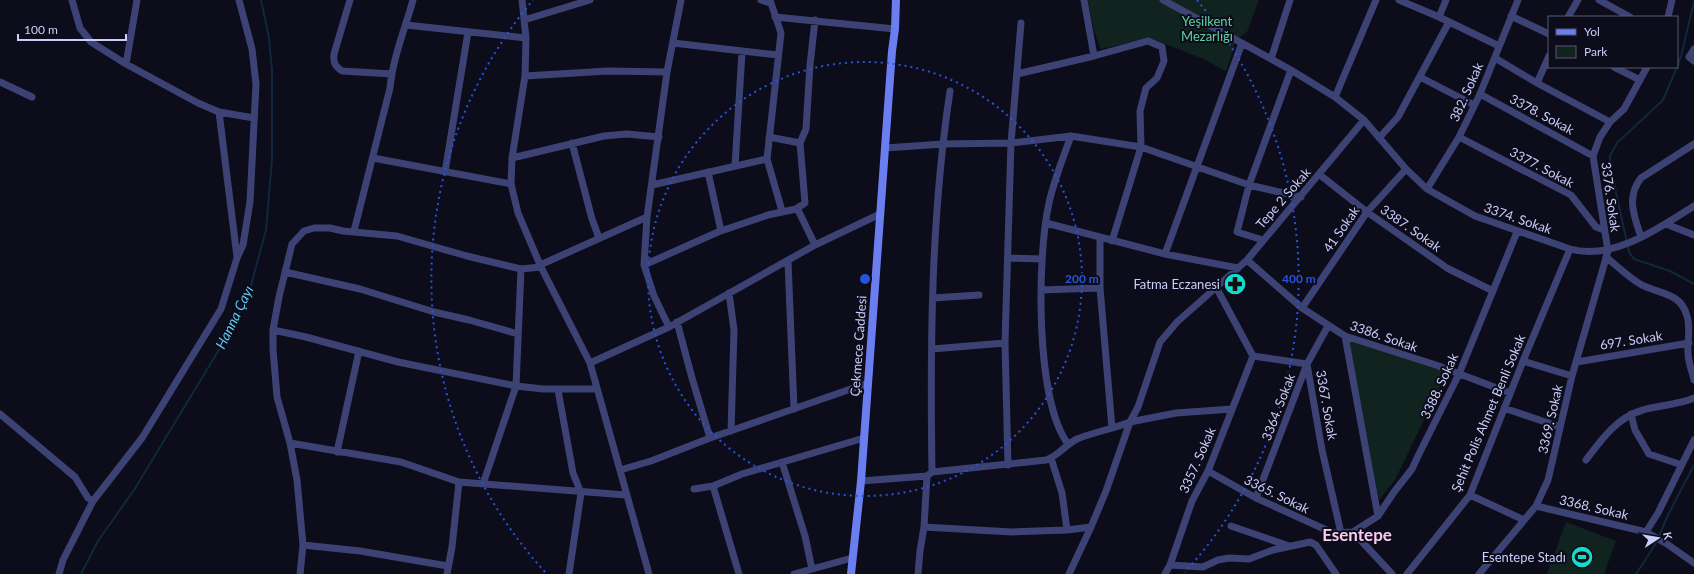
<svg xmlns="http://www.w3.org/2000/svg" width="1694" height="574" viewBox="0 0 1694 574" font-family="Lato,sans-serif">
	<rect width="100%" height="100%" fill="#0c0c1a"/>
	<path fill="#10231f" d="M1088 0H1259L1247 32 1234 41V47L1226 71 1201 58 1150 38 1101 49 1094 31Z
		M1349 341 1442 367 1447 372 1395 480 1379 500Z
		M1566 522 1616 541 1604 574H1547Z"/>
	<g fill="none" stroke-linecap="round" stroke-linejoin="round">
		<path stroke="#10283b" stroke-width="2" d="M1677 67 1663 100 1617 143 1610 156V165L1629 252 1634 259 1670 271 1694 284
			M1677 67 1681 56 1694 2
			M81 574 98 541 134 490 231 330 250 289 266 230 272 160V70L269 38 261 0
			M1636 574 1655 545 1669 513 1694 465"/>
		<path stroke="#3c4374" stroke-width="7" d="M72 0 80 28 91 42 126 64 198 103 219 112 254 118
			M350 0 334 54C333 63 335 66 342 71L392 74
			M522 0 526 38 525 76 512 158 511 184 518 213 541 267 590 363 649 574
			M761 0 770 3
			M770 0 781 33 767 159 782 211
			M1163 0 1291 70 1335 97 1364 120 1406 169 1427 189 1475 216 1570 249C1613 261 1659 228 1694 206
			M1399 0 1439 17 1499 46
			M1599 0 1630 17
			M1511 16 1549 34
			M775 17 895 29
			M1439 17 1446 0
			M1568 17 1578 0
			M1668 17 1672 0
			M524 20 590 0
			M406 25 526 38
			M673 43 778 55
			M1694 49 1689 57 1694 61
			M1094 56 1148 41 1162 47 1164 61 1157 78 1146 88 1140 111 1141 147 1112 241
			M1495 58 1537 83 1610 122
			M1271 59 1290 0
			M126 64 137 0
			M1614 67 1640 80
			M1017 74 1094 56 1084 0
			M525 76 608 71 667 72
			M1420 77 1474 105
			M0 82 32 97
			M1537 83 1549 56
			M1480 94 1593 156
			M1335 97 1376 0
			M219 112 237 257
			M769 137 800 143
			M1459 137 1571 195 1596 227 1604 230
			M1379 138 1398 117 1449 22
			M572 143 592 219 599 238
			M885 148 943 144 1011 143 1071 136 1141 147 1249 185 1301 197
			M373 158 511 184
			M512 158 604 136 627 134 659 137
			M735 166 742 52
			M445 172 468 32
			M708 172 721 231
			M1320 175 1367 212 1447 268 1493 291
			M652 185 767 159
			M1427 189 1459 137 1480 94 1518 0
			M796 209 799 212 815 245
			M1046 223 1165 254 1238 268
			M1666 224 1694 235
			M354 231 390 88C393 57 405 29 413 0
			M1100 237V288L1112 428
			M1641 237C1634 216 1626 197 1641 178L1694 144
			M1263 240 1237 232 1249 185 1291 70
			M1165 254 1242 43
			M1606 257C1617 266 1628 277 1640 284 1658 294 1681 292 1687 316 1691 329 1687 340 1688 353 1688 362 1692 371 1694 380
			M1008 258 1042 259
			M1247 260 1302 308 1345 336 1436 365 1510 393
			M788 261 794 409
			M540 265 647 217
			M644 265 718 232 768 215 796 209 805 203 800 143 806 129 810 65 815 20
			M285 272 360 289 434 312 469 320 518 334
			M1216 287 1253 356 1307 364 1322 450 1341 533
			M1041 290 1100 288
			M729 293 734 330 731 431
			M933 298 979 295
			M1302 308 1367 212 1406 169
			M677 322 692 378 710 438
			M669 327 654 296 644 265 647 217 667 72 681 0
			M273 330 306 337 398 362 516 386 543 389H597
			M1345 336 1378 516
			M932 349 1005 343
			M1523 361 1572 376
			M1577 362 1689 343
			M590 363 669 327 815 245 880 214
			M558 390 573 473 581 493 569 574
			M1504 408 1560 427
			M0 414 75 477 88 498 93 501
			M1631 414 1635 430 1649 454 1682 465
			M290 443 401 462 459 482 626 495
			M1068 444C1035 400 1037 256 1049 203 1054 180 1063 158 1071 136
			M337 452 359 351
			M1051 458 1062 493 1067 530 1091 527 1069 574
			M1586 460C1601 440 1617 417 1643 410 1660 405 1678 405 1694 398
			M782 462 805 536 812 569
			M1008 465 1005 343 1011 143 1021 23
			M620 470 651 461 710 438 868 383
			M1208 471 1256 498 1333 533 1353 532 1378 516 1394 492 1412 469 1419 454 1459 374 1517 232
			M932 472C930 345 931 217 950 91
			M861 481 927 476 932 472 1046 460C1058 456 1065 445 1077 439 1094 432 1113 429 1130 422L1138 407 1160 342 1177 322 1247 260 1364 120
			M483 484 516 386 521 269
			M713 486 739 574
			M694 489 713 486 742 474 864 438
			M1470 495 1524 520
			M1256 498 1307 364 1328 326
			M1536 506 1646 532 1667 544 1694 563
			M1231 526 1289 546
			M924 527 1012 532 1067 530
			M1091 527 1106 491 1130 422 1176 413 1232 409
			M1353 532 1392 574
			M1646 532 1658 513 1694 440
			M303 545 360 551 448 566
			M1170 565 1203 567 1218 560 1229 558 1249 559 1273 550 1310 542 1316 545 1336 574
			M59 574 63 560 93 501 142 438 221 309 237 258 243 245 250 202 256 84 252 49 239 0
			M300 574 303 545 297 480 290 443 277 397 273 349V330L279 297 292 244 304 231 314 228H330L343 231 397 236 467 256 521 269 541 267
			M447 574 452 547 459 482
			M794 574 852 558
			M918 574 920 551 924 527 927 476
			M1165 574 1170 565 1192 501 1208 471 1253 356
			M1407 574 1470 495 1523 361 1570 249
			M1479 574 1536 506 1548 480 1572 376 1608 251 1593 156 1600 137 1610 122 1624 109 1647 67"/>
		<path stroke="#6b7ef0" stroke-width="8" d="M851 574 861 481 892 51 895 29 896 0"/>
	</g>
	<g fill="none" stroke="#2654da" stroke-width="2" stroke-dasharray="2 4">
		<circle cx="865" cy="279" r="217"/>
		<path d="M545 572A434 434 0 0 1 533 0M1197 0A434 434 0 0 1 1185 572"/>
	</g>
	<defs>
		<g id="pharmacy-disc" transform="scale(1.15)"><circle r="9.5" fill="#17dacc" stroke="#0c0c1a"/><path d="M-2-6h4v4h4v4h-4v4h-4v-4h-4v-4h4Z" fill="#111"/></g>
		<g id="stadium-disc" transform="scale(1.15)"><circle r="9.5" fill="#17dacc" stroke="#0c0c1a"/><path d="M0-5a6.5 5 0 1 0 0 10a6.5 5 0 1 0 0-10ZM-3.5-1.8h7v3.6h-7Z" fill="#111"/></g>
	</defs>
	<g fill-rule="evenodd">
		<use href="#pharmacy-disc" x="1235" y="284"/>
		<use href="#stadium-disc" x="1582" y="557"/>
	</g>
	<g text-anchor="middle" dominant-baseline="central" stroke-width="4" stroke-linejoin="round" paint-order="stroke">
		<g font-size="13" fill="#60d1a1" stroke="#0c0c1a">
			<text x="1207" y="21">Yeşilkent<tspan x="1207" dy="15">Mezarlığı</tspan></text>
		</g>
		<g font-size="13" fill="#cbcdfa" stroke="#0c0c1a">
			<text transform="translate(1466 92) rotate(-66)">382. Sokak</text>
			<text transform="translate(1542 114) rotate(28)">3378. Sokak</text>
			<text transform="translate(1542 167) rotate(28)">3377. Sokak</text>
			<text transform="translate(1611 197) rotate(82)">3376. Sokak</text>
			<text transform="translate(1283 198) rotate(-49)">Tepe 2 Sokak</text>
			<text transform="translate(1518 218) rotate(19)">3374. Sokak</text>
			<text transform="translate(1411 228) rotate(35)">3387. Sokak</text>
			<text transform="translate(1341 229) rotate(-55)">41 Sokak</text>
			<text transform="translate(1384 336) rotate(19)">3386. Sokak</text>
			<text transform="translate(1631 340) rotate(-9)">697. Sokak</text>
			<text transform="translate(858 346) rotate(-86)">Çekmece Caddesi</text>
			<text transform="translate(1439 386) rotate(-65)">3388. Sokak</text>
			<text transform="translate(1327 405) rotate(80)">3367. Sokak</text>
			<text transform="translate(1278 407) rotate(-69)">3364. Sokak</text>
			<text transform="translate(1488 413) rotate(-67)">Şehit Polis Ahmet Benli Sokak</text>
			<text transform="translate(1550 419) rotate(-77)">3369. Sokak</text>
			<text transform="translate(1197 460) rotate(-66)">3357. Sokak</text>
			<text transform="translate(1277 494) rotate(26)">3365. Sokak</text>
			<text transform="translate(1594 507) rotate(13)">3368. Sokak</text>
		</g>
		<g font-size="13" fill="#cbcdfa" stroke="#0c0c1a" text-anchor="end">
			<text x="1220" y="284">Fatma Eczanesi</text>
			<text x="1566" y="557">Esentepe Stadı</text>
		</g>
		<g font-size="14" font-style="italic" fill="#63c6ef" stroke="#0c0c1a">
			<text transform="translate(234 317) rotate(-64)">Hanna Çayı</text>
		</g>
		<g font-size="17" font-weight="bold" fill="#faccf1" stroke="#0c0c1a">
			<text x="1357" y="534">Esentepe</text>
		</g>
	</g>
	<circle cx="865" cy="279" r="6" fill="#2654da" stroke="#0c0c1a" stroke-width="2"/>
	<g font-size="12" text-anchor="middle" font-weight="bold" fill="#2654da" stroke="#0c0c1a" stroke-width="4" stroke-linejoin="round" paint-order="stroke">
		<text x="1082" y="283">200 m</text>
		<text x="1299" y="283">400 m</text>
	</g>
	<rect x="1548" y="16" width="130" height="52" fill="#0c0c1a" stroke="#585974"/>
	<rect x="1556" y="29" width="20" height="6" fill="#6b7ef0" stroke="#585974"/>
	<text x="1584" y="36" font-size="12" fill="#cbcdfa">Yol</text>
	<rect x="1556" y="46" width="20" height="12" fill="#10231f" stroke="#585974"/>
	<text x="1584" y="56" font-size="12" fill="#cbcdfa">Park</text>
	<g transform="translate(1658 538) rotate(78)" stroke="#0c0c1a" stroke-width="3" paint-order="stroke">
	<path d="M0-3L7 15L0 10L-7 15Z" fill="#cbcdfa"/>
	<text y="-6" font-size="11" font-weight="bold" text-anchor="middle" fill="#cbcdfa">K</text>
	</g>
	<path d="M18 34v6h108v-6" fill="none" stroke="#cbcdfa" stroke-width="2"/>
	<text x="24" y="34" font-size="12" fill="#cbcdfa" stroke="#0c0c1a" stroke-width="3" paint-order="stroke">100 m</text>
</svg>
